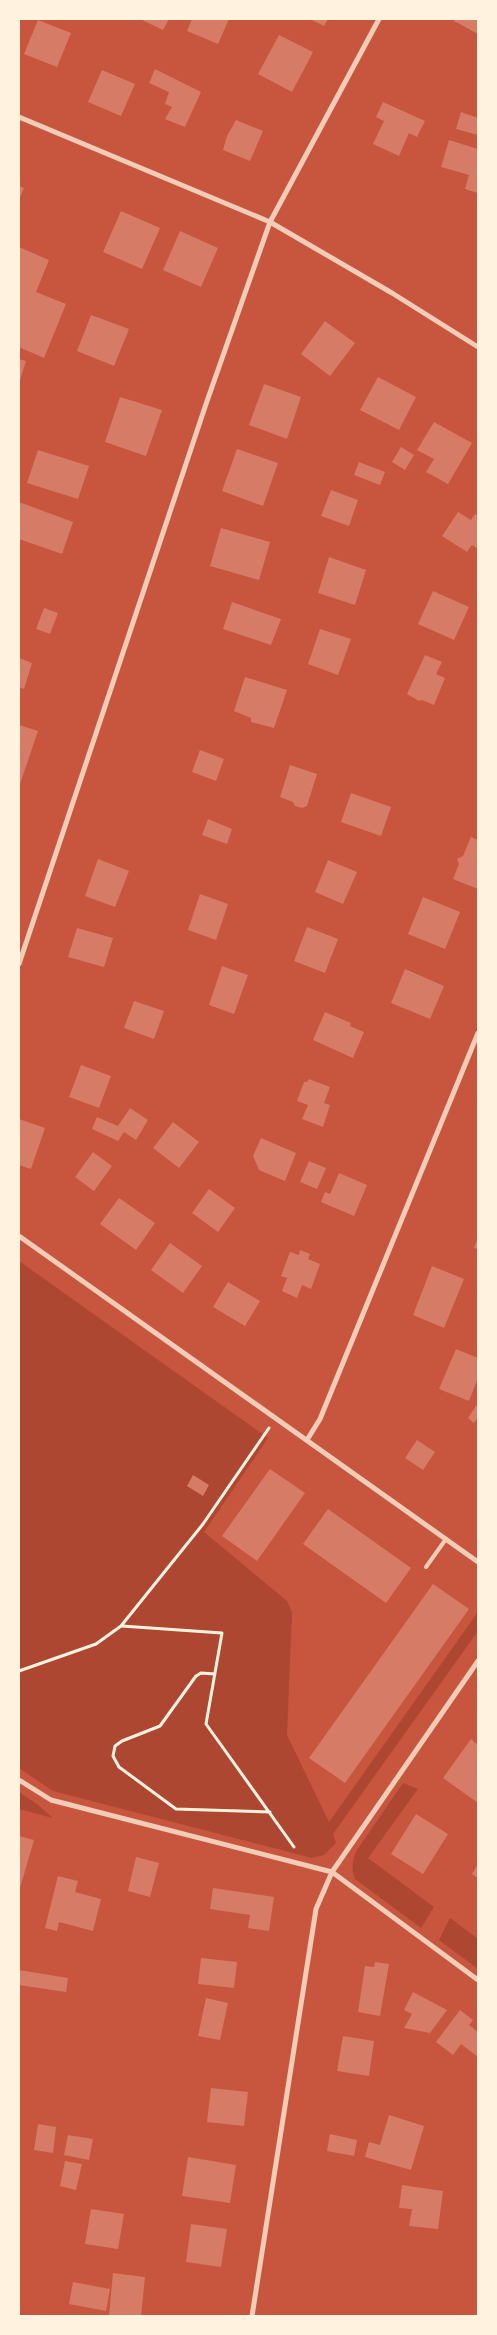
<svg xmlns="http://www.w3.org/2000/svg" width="497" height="2335" viewBox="0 0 497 2335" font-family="'Open Sans',sans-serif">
	<rect width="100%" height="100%" fill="#c8553d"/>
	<path fill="#ae4732" d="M19 1261 268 1438 204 1532 287 1601 292 1612 287 1735 329 1822 478 1612V1631L333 1834 336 1843 324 1855 312 1858 53 1791 19 1768Z
		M403 1783 418 1789 368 1858 434 1907 421 1928 355 1879C351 1869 352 1860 357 1850Z
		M19 1792 38 1805 53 1818 19 1809Z
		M450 1918 478 1939V1969L439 1940Z"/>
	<path fill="#d67c66" d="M140 19H169L163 30Z
		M192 19H229L218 44 187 31Z
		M310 19H328L324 26Z
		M455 19H478V34L454 21Z
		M38 20 71 33 57 67 24 54Z
		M279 35 313 52 292 92 258 74Z
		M155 69 201 92 185 127 165 119 172 107 165 104 169 92 149 83Z
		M102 70 135 84 121 116 88 102Z
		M383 102 425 121 417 137 409 133 399 156 373 144 384 121 376 117Z
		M461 112 478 118V135L456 129Z
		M236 120 263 131 250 161 223 150 227 136Z
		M449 140 478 149V193L465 189 469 175 441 167Z
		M19 186 24 188 19 200Z
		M121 211 160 228 142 269 103 252Z
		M180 231 218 248 201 287 163 270Z
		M19 247 49 260 36 292 66 304 44 358 19 347Z
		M91 315 129 329 114 366 77 351Z
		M325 321 355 343 330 376 301 354Z
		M19 359 26 361 19 383Z
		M378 377 416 397 399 430 360 410Z
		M264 384 301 397 287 439 249 425Z
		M120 397 162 410 146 456 105 442Z
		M434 422 472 443 448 484 426 472 434 459 417 450Z
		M401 447 414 455 405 470 392 462Z
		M237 449 278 463 263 506 222 491Z
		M38 450 89 466 78 499 27 483Z
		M359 462 385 472 380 485 354 475Z
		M331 490 358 500 349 526 321 516Z
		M19 502 73 522 62 554 19 539Z
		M458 512 471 520 475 514 478 516V549L472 545 467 552 442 536Z
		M221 528 270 542 259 580 210 566Z
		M329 557 366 570 355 605 318 593Z
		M433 591 469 607 454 640 418 624Z
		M232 602 281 619 271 645 223 629Z
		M44 608 58 613 50 634 36 629Z
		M320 629 351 639 338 675 308 664Z
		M425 655 442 662 436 674 445 678 434 705 422 700 419 701 407 694Z
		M19 658 32 663 24 689 19 687Z
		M245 677 287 690 274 728 251 722V718L234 711Z
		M19 725 38 731 19 787Z
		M200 750 224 759 216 781 192 772Z
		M290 765 317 774 307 806 302 808 295 806 293 802 280 797Z
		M351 793 391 807 381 836 341 822Z
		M208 819 232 829 227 844 202 835Z
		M471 837 478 840V889L453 879 459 864 457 859 463 856Z
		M98 859 129 871 115 907 85 896Z
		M328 860 357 872 343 904 315 892Z
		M200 894 228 904 216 940 188 930Z
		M423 897 460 912 445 949 408 934Z
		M307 927 338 939 325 973 294 961Z
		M77 928 113 938 104 967 68 957Z
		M222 966 248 975 234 1014 209 1005Z
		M405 969 444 986 430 1019 391 1003Z
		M134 1001 164 1011 154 1039 124 1028Z
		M325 1012 351 1023 350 1026 364 1032 353 1058 313 1040Z
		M81 1065 111 1076 99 1108 69 1097Z
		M309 1079 330 1087 324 1103 330 1105 323 1127 302 1119 308 1105 297 1101 304 1082H307Z
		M130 1108 148 1120 136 1140 124 1132 118 1141 92 1129 97 1117 118 1126Z
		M19 1119 45 1128 31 1169 19 1165Z
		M173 1122 199 1142 179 1168 153 1148Z
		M261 1138 296 1153 285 1181 259 1170 253 1156Z
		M93 1152 112 1166 94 1191 75 1177Z
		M309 1161 326 1168 317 1189 300 1182Z
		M339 1173 367 1185 354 1216 321 1202 325 1192 330 1194Z
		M209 1189 235 1208 218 1232 192 1213Z
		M119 1198 155 1223 136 1250 100 1224Z
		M478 1237V1249L474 1248Z
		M170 1243 202 1266 183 1293 151 1270Z
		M300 1250 310 1254 308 1259 320 1264 311 1289 302 1285 297 1298 282 1291 287 1278 281 1276 290 1252 299 1255Z
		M432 1266 464 1279 444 1328 413 1315Z
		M228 1282 260 1301 245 1326 213 1307Z
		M456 1349 478 1358V1378L469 1401 439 1389Z
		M478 1403V1417L474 1423 468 1418Z
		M417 1440 435 1452 423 1470 405 1458Z
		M270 1469 305 1493 257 1561 222 1536Z
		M193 1475 209 1485 203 1496 187 1486Z
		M328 1509 411 1568 386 1603 303 1544Z
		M433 1584 469 1609 345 1783 309 1758Z
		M471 1739 478 1745V1803L443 1778Z
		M416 1814 448 1834 423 1874 391 1854Z
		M19 1836 34 1840 20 1888 19 1887Z
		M136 1857 159 1863 150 1897 128 1891Z
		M478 1864V1878L472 1874Z
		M58 1876 78 1881 75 1892 101 1899 93 1931 59 1922 57 1931 45 1928Z
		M213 1888 274 1897 269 1931 248 1928 250 1915 210 1909Z
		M201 1958 237 1962 234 1988 198 1984Z
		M375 1962 389 1964 380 2016 358 2012 365 1966 374 1967Z
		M19 1970 68 1978 66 1992 19 1985Z
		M413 1992 447 2010 430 2033 404 2028 412 2014 404 2010Z
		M206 1998 228 2003 220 2040 198 2036Z
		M460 2010 473 2020 469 2025 478 2032V2057L461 2044 453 2055 436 2042Z
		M343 2036 374 2041 369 2076 337 2071Z
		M211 2088 248 2092 244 2126 207 2122Z
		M389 2115 424 2126 411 2170 365 2157 369 2142 380 2145Z
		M38 2124 56 2127 53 2153 34 2150Z
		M330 2134 357 2140 354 2156 327 2151Z
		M68 2135 93 2139 89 2160 64 2155Z
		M188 2157 236 2165 230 2203 182 2196Z
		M65 2161 82 2164 76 2190 60 2186Z
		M402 2185 443 2191 438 2229 409 2226 412 2209 399 2208Z
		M91 2209 124 2214 118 2249 85 2244Z
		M191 2224 227 2229 221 2267 186 2262Z
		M113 2273 145 2277 141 2316H109Z
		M73 2282 110 2289 106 2311 69 2304Z"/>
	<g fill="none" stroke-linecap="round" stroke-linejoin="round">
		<path stroke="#fff3e0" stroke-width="3" d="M122 1626 222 1633 206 1724 294 1847
			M19 1671 96 1644 121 1626 203 1524 269 1428
			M215 1674 201 1673 196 1676 160 1726 122 1741 115 1746 113 1756 119 1767 176 1809 270 1812"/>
		<path stroke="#f1ccb7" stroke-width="4" d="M426 1567 446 1539"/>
		<path stroke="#f1ccb7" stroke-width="5" d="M19 117 270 222 392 293 478 347
			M19 964 206 404 270 222 379 19
			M19 1236 478 1562
			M307 1440 320 1419 478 1033
			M19 1780 51 1800 332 1872 478 1980
			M252 2316 316 1909 332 1872 478 1661"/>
	</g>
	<rect width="497" height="2335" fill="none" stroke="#fff3e0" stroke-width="40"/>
</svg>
